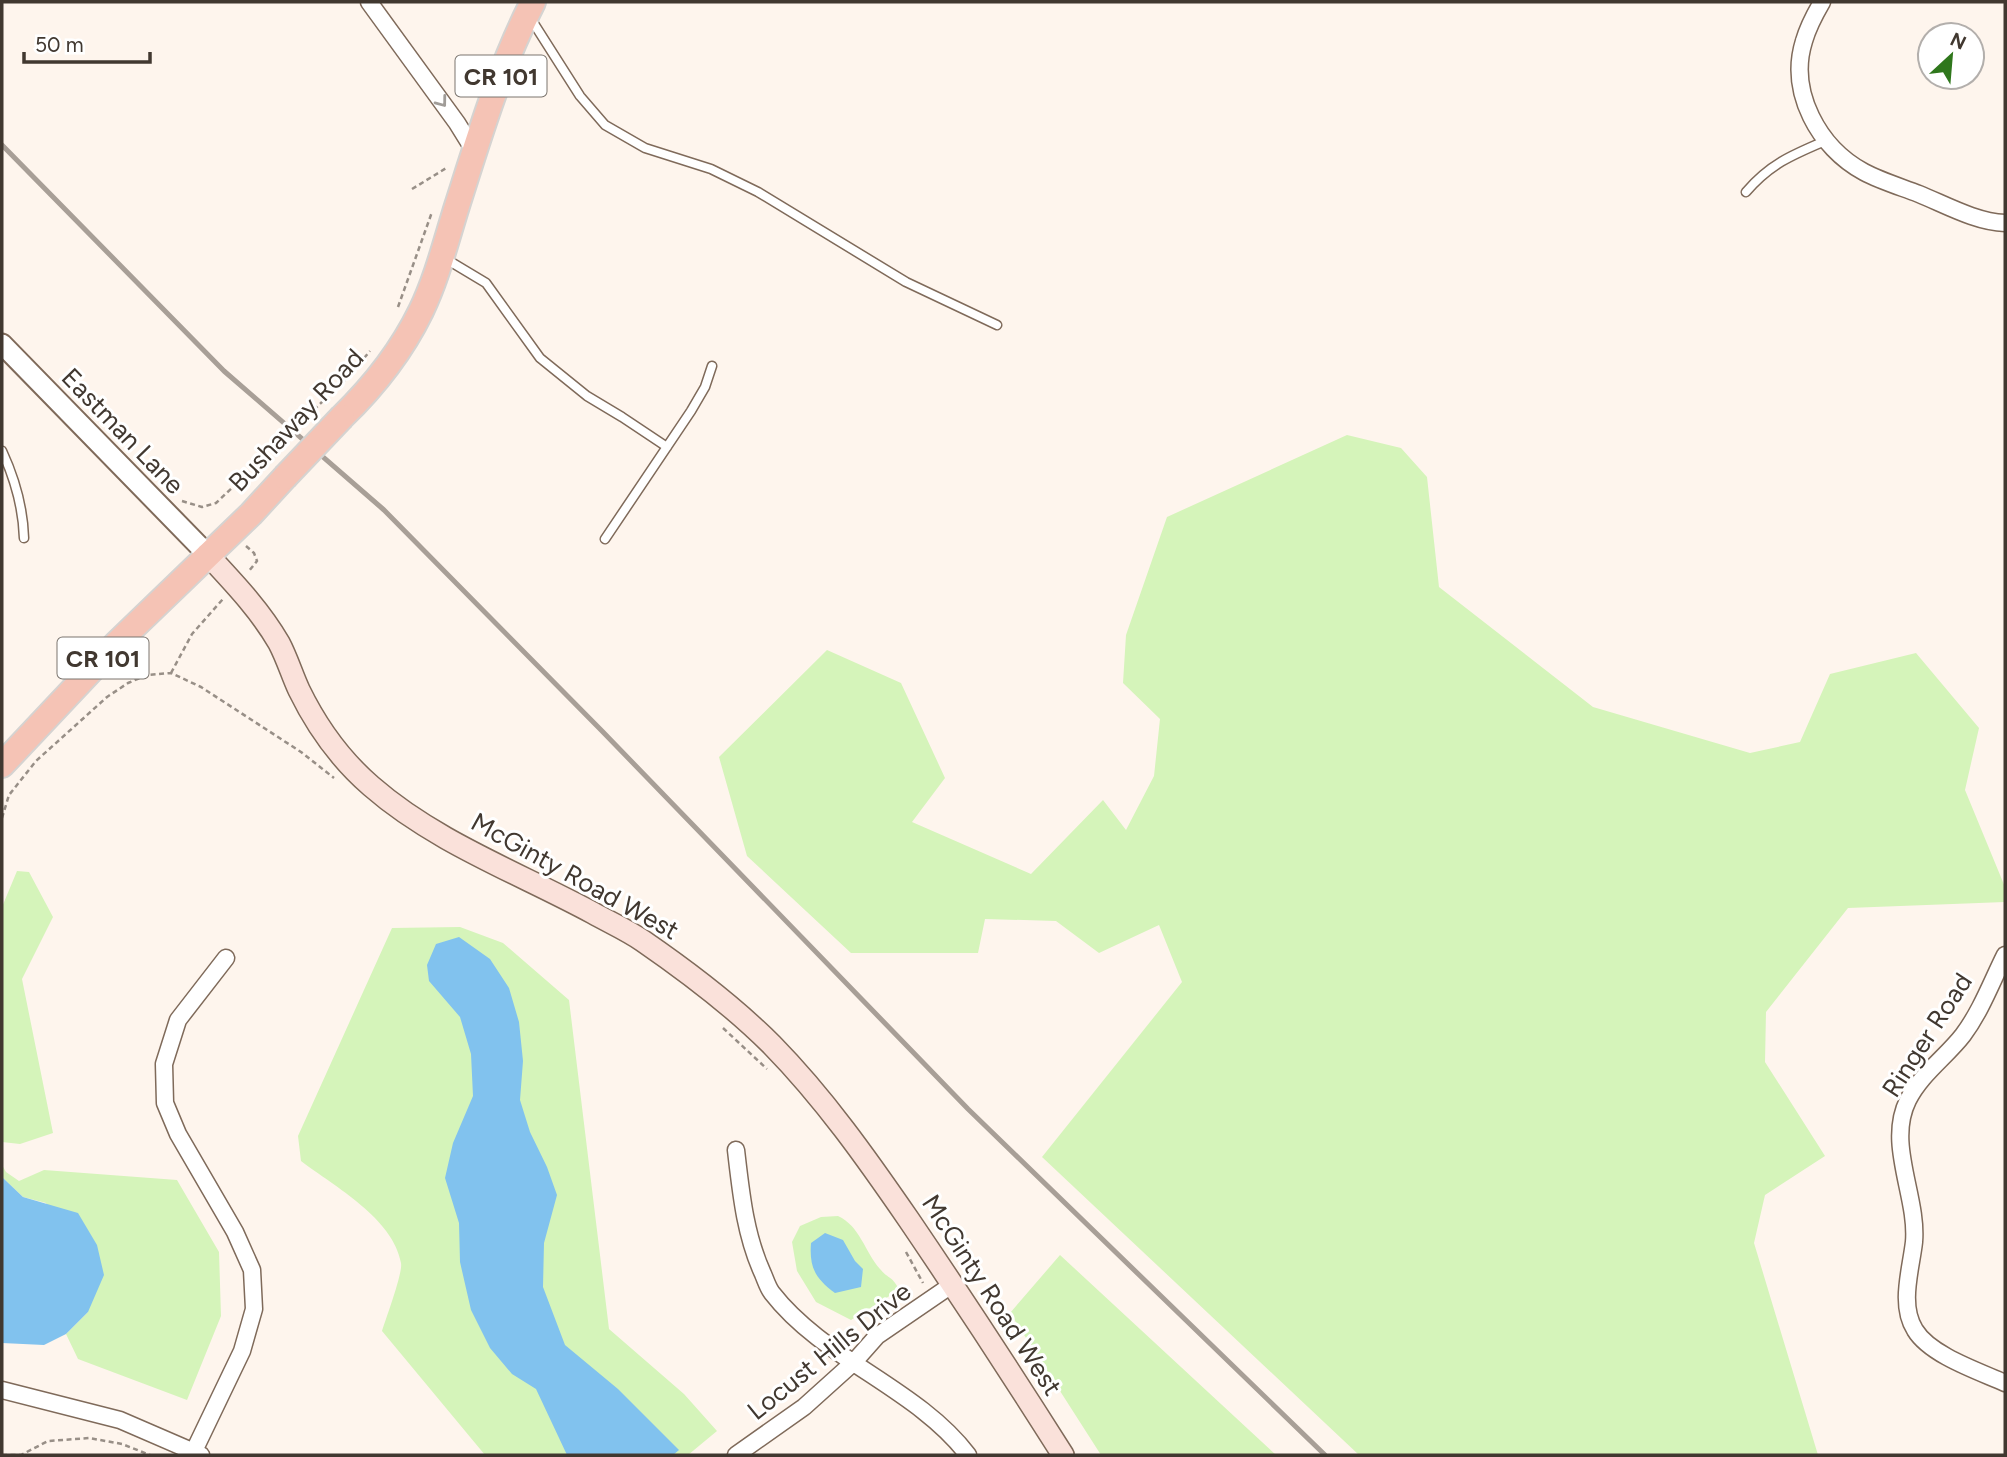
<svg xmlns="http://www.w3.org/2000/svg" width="2007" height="1457" viewBox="0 0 2007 1457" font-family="Figtree,sans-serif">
	<rect width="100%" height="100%" fill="#fef5ed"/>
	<path fill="#d5f4ba" d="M1347 435 1401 448 1427 477 1439 587 1593 707 1750 753 1800 742 1830 674 1916 653 1979 728 1965 790 2005 887V902L1848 908 1766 1012 1765 1062 1825 1156 1765 1195 1754 1243 1818 1455H1359L1042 1157 1182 982 1159 925 1099 953 1056 921 985 919 978 953H851L747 856 719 757 827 650 901 683 945 778 912 822 1031 874 1103 800 1126 830 1154 776 1160 719 1123 683 1126 635 1167 517Z
		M17 871 29 872 53 917 22 979 53 1133 20 1144 2 1142V907Z
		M460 927 503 943 569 1000 609 1329 684 1394 717 1431 688 1455H485L382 1331C386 1318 403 1273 401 1263 393 1218 335 1187 301 1161L298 1136 392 928Z
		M2 1165 6 1172 19 1181 44 1170 177 1180 219 1252 221 1316 187 1400 78 1359 66 1334 88 1312 46 1203 23 1197 2 1177Z
		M838 1216C860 1226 865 1252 880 1269 888 1279 893 1276 899 1290L851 1320 816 1302 797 1271 792 1242 800 1226 821 1217Z
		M1060 1255 1276 1455H1101L1010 1313Z"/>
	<path fill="#81c2ee" d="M459 937 490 959 509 988 519 1022 523 1061 520 1100 530 1132 547 1167 557 1195 544 1243 543 1287 565 1345 618 1389 679 1450 673 1455H567L536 1389 512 1374 490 1348 471 1310 460 1262 459 1223 445 1178 453 1143 473 1096 471 1054 460 1017 429 981 427 965 436 944Z
		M2 1177 23 1197 78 1213 97 1245 104 1275 88 1312 66 1334 44 1345 2 1343Z
		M825 1233 843 1240 855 1261 863 1269 861 1287 835 1293C816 1279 809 1268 811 1243Z"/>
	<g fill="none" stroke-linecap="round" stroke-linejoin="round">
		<g stroke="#7f6a5a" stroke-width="11">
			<path id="service" d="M531 19 580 96 605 125 645 148 711 169 758 192 906 282 997 325
				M1746 192C1770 164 1792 155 1825 141
				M446 259 486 283 540 358 587 396 622 417 667 447
				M2 451C15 479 23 507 24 538
				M605 539 691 411 705 387 712 366"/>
		</g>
		<g stroke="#7f6a5a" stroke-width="19">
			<path id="minor" d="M369 2 457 123 475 152
				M1822 2C1815 14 1808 27 1804 41 1788 92 1819 148 1864 172 1881 181 1901 187 1919 194 1946 205 1976 222 2005 223
				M2005 955C1992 981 1981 1011 1963 1035 1946 1057 1921 1074 1908 1100 1886 1144 1918 1196 1914 1242 1911 1269 1899 1305 1915 1330 1930 1355 1978 1371 2005 1383
				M736 1150C741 1193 745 1235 763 1274 766 1281 768 1288 772 1293 824 1360 917 1388 968 1455
				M2 1390 120 1420 201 1455
				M194 1451 242 1351 254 1309 252 1270 235 1232 178 1134 165 1103 164 1064 178 1020 226 958
				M736 1455 804 1407 854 1362 877 1336 953 1284"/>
		</g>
		<g stroke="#7f6a5a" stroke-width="23">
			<path id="tertiary" d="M2 344 207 554"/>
		</g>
		<g stroke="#7f6a5a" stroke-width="24">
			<path id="secondary" d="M207 554C233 582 260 610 279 643 287 658 292 675 299 690 317 727 341 760 371 786 435 842 519 873 593 913 609 922 627 930 643 941 688 972 733 1006 772 1045 824 1098 867 1159 909 1220 962 1298 1013 1376 1063 1455"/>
		</g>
		<g stroke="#d5d3d1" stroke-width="28">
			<path id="primary" d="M342 417C373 387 402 350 421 311 437 278 446 241 457 206 479 137 500 66 533 2
				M2 765 116 644 251 514 285 477"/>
		</g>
		<path stroke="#988f87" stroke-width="2.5" stroke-dasharray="5 3.5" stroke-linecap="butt" d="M412 189 448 167
			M398 307 432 212
			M323 401 349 376 370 351
			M182 501 202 507 216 503 271 451
			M246 546 254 553 257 561 249 571
			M171 673 192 634 223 599
			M2 818 9 795 36 761 107 697 128 683 147 675 171 673 201 687 301 752 334 778
			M723 1028 767 1069
			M906 1252 923 1283
			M2 1455H21L48 1441 89 1438 122 1444 150 1455"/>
		<use href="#service" stroke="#fff" stroke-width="8"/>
		<use href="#minor" stroke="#fff" stroke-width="16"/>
		<use href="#tertiary" stroke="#fff" stroke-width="19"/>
		<use href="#secondary" stroke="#fae1da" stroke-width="21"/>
		<use href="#primary" stroke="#f5c3b5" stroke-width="24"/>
		<path stroke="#a89f97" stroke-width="5" d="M2 145 224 371 384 510 602 731 968 1109 1325 1455"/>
		<g stroke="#d5d3d1" stroke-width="28" stroke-linecap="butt">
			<path id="primary-bridge" d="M285 477 342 417"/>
		</g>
		<path stroke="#988f87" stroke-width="2.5" stroke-dasharray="5 3.5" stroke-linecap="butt" d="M271 451 323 401"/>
		<use href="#primary-bridge" stroke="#f5c3b5" stroke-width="24"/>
	</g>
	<defs><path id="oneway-chevron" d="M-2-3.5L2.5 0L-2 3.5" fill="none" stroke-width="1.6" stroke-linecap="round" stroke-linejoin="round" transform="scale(1.75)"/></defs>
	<use stroke="#a09c98" href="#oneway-chevron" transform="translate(442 102) rotate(53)"/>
	<g text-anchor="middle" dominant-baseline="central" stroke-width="6" stroke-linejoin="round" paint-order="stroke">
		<g fill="#fff" stroke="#7a746e" stroke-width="2">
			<rect x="455.5" y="55.5" width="91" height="41" rx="5"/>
			<rect x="57.5" y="637.5" width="91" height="41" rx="5"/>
		</g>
		<g font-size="24" font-weight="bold" fill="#413830">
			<text x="501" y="76">CR 101</text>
			<text x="103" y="658">CR 101</text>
		</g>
		<g font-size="26" fill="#413830" stroke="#fff">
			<text transform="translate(296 420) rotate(-47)">Bushaway Road</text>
			<text transform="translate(123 431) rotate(46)">Eastman Lane</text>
			<text transform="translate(575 876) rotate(29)">McGinty Road West</text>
			<text transform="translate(1927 1035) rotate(-57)">Ringer Road</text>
			<text transform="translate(992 1295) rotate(57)">McGinty Road West</text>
			<text transform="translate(829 1351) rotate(-39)">Locust Hills Drive</text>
		</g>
	</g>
	<rect width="2007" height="1457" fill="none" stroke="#413830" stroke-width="7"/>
	<g transform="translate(1951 56) rotate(26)"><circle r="33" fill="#ffffff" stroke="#b3afac" stroke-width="2"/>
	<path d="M0-5L12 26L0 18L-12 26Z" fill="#2f771c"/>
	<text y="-10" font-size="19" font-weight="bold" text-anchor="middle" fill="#413830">N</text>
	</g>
	<path d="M24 52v10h126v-10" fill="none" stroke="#413830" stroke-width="3.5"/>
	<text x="35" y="52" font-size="21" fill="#413830" stroke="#ffffff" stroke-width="5" paint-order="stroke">50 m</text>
</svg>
